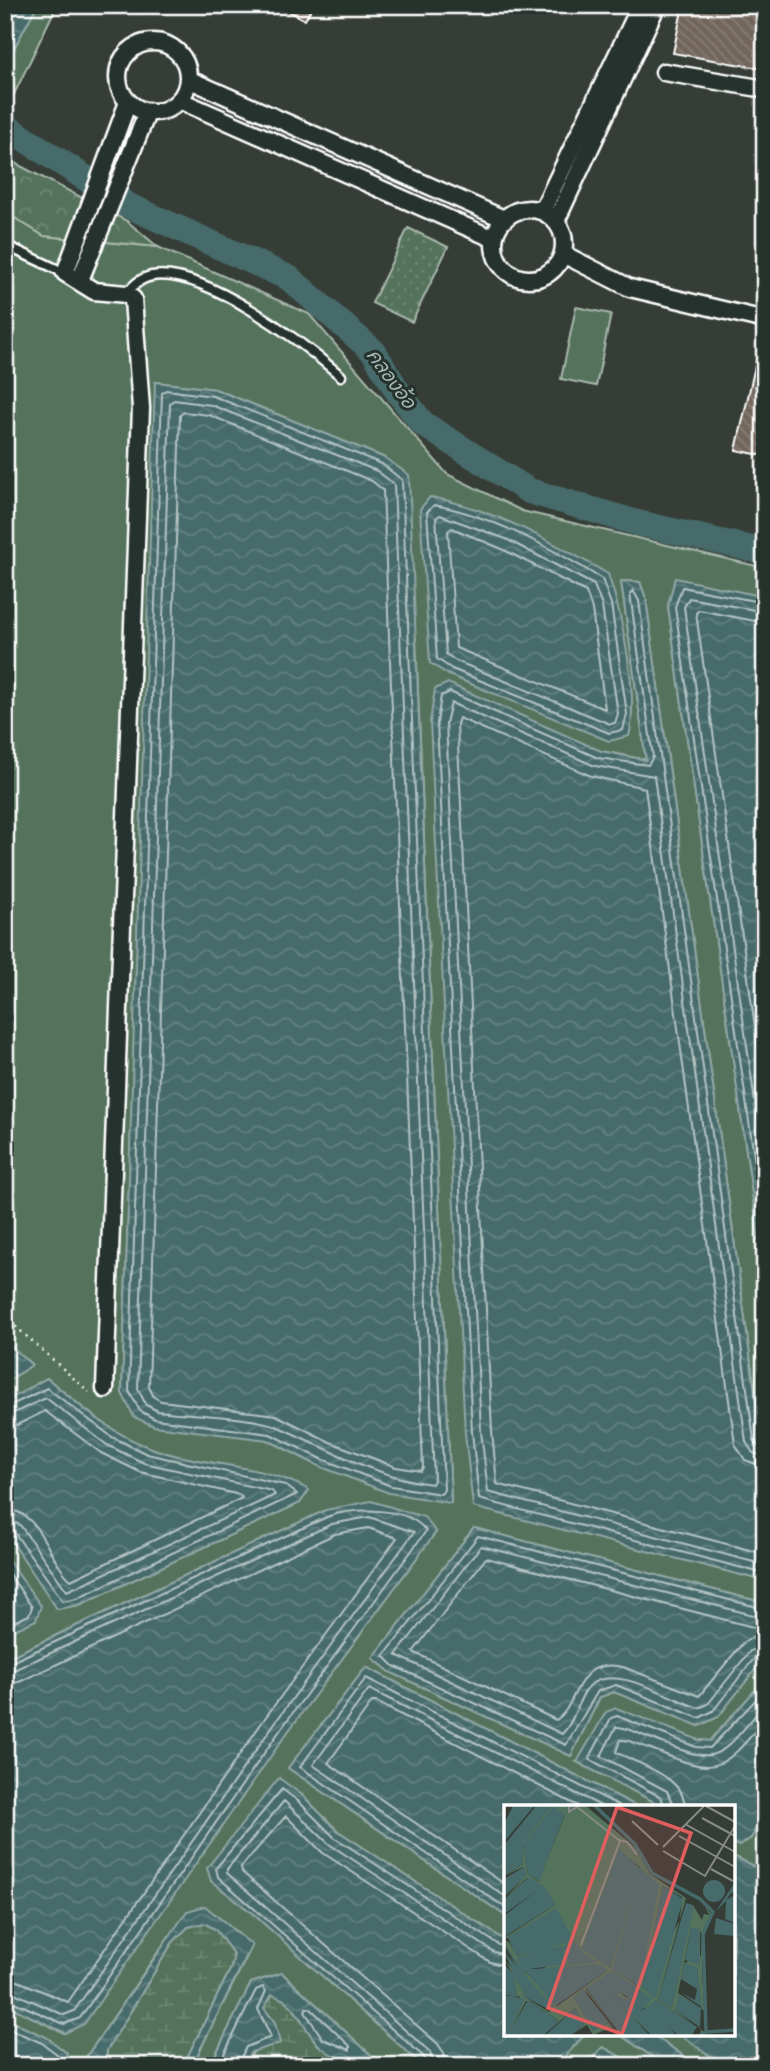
<svg xmlns="http://www.w3.org/2000/svg" width="770" height="2071" viewBox="0 0 770 2071" font-family="Pangolin,'Playpen Sans Thai',sans-serif">
	<defs>
		<pattern id="forest-crowns" width="20" height="18" patternUnits="userSpaceOnUse" patternTransform="scale(1.75)"><rect width="20" height="18" fill="#54735c"/><path d="M2 6a3 3 0 1 1 6 0M12 15a3 3 0 1 1 6 0" fill="none" stroke="#6e8874"/></pattern>
		<pattern id="wetland-marsh" width="20" height="14" patternUnits="userSpaceOnUse" patternTransform="scale(1.75)"><rect width="20" height="14" fill="#54735c"/><path d="M1 5h8M5 5V1M11 12h8M15 12V8" fill="none" stroke="#6e8874"/></pattern>
		<pattern id="park-dots" width="8" height="8" patternUnits="userSpaceOnUse" patternTransform="scale(1.75)"><rect width="8" height="8" fill="#54735c"/><path d="M2 2h.1M6 6h.1" fill="none" stroke="#6e8874" stroke-width="1.8" stroke-linecap="round"/></pattern>
		<pattern id="water-waves" width="16" height="10" patternUnits="userSpaceOnUse" patternTransform="scale(1.75)"><rect width="16" height="10" fill="#476b6b"/><path d="M0 5q4-4 8 0t8 0" fill="none" stroke="#638181"/></pattern>
		<pattern id="building-back-hatch" width="6" height="6" patternUnits="userSpaceOnUse" patternTransform="scale(1.75)"><rect width="6" height="6" fill="#72665c"/><path d="M-1 5l2 2M0 0l6 6M5-1l2 2" fill="none" stroke="#877d74"/></pattern>
	</defs>
	<rect width="100%" height="100%" fill="#353d36"/>
	<filter id="ink" filterUnits="userSpaceOnUse"><feTurbulence type="fractalNoise" baseFrequency=".0143" numOctaves="2"/><feDisplacementMap in="SourceGraphic" scale="14" xChannelSelector="R" yChannelSelector="G"/><feConvolveMatrix kernelMatrix="1 2 1 2 8 2 1 2 1" color-interpolation-filters="sRGB"/></filter>
	<g filter="url(#ink)">
		<path fill="#54735c" stroke="#aab9ae" stroke-width="2" fill-rule="evenodd" d="M37 5H57L5 113V65Z
			M5 212 44 236 158 247 309 314 447 474 522 511 765 568V597L675 579 668 606 765 1283V1465L646 599 640 582 621 581 646 760 601 751 473 1506 765 1581V1603L474 1528 373 1658 390 1672 571 1756 600 1697 614 1692 699 1726 718 1717 765 1657V1679L710 1741 699 1740 577 1762 664 1807H638L366 1667 288 1768 506 1916V1941L338 1831 302 1795 211 1881 251 1912 423 2066H383L282 1973 251 1983 210 2066H192L252 1946 169 1936 80 2066H62L67 2053 46 2037 5 2019V2004L64 2033 436 1532 326 1510 5 1659V1634L35 1620 40 1606 5 1556V1531L58 1609 79 1605 300 1503 308 1491C260 1462 200 1467 148 1447 110 1433 78 1404 47 1378L5 1402V1383L32 1365 5 1341ZM156 382 215 389 385 458 416 640 451 1502 319 1466 268 1440 122 1393Z
			M576 307 611 314 596 386 561 379Z
			M765 1814V1872L733 1856V1843L739 1845 751 1838Z
			M585 2034H619L666 2066H637L603 2047 584 2066H556Z
			M652 2034H679L725 2066H698Z"/>
		<path fill="url(#forest-crowns)" stroke="#aab9ae" stroke-width="2" d="M5 158 127 221 158 247 44 236 5 212Z"/>
		<path fill="url(#wetland-marsh)" stroke="#aab9ae" stroke-width="2" d="M204 1923 215 1929 234 1955 231 1968 183 2066H105L107 2050 172 1943 188 1927Z
			M272 1994 287 1999 318 2045 363 2066H243L275 2023 264 2008Z"/>
		<path fill="url(#park-dots)" stroke="#aab9ae" stroke-width="2" d="M408 228 448 247 412 322 372 303Z"/>
		<path fill="url(#water-waves)" stroke="#91a6a6" stroke-width="2" d="M5 5H37L5 65Z
			M155 382 215 389 385 458 409 475 451 1503 389 1493 319 1466 268 1440 154 1426 134 1417 122 1393Z
			M430 497C492 508 553 542 608 574 622 615 639 695 629 736L609 741 449 675 430 663 420 509Z
			M675 578 765 597V1283L668 606Z
			M621 581 640 582 646 599 765 1465V1581L473 1507 465 1433 430 722 435 689 448 683 601 751 646 760Z
			M5 1341 32 1365 5 1383Z
			M47 1378C78 1404 110 1433 148 1447 200 1467 260 1462 309 1490L300 1503 79 1605 57 1609 5 1531V1402Z
			M371 1501 424 1517 436 1532 287 1733 84 2024 65 2033 5 2004V1659L326 1510Z
			M474 1528 765 1603V1657L718 1717 699 1726 614 1692 600 1697 571 1756 390 1672 373 1658Z
			M5 1556 41 1606 36 1620 5 1634Z
			M366 1667 638 1807H506V1916L288 1768Z
			M765 1679V1814L751 1838 739 1846 733 1843V1807H664L577 1762 606 1712 616 1708 699 1740 710 1741Z
			M279 1778 302 1795 338 1831 506 1941V2034H585L556 2066H423L251 1912 211 1881 207 1868Z
			M733 1856 765 1872V2066H725L679 2034H733Z
			M205 1906 252 1945 192 2066H183L231 1968 234 1955 215 1929 204 1923 188 1927 172 1943 107 2050 105 2066H80L187 1911Z
			M282 1973 383 2066C363 2066 329 2059 316 2042 300 2023 298 2002 272 1995L264 2008 275 2023 280 2043 251 2052 243 2066H210L251 1983Z
			M5 2019 46 2037 67 2053 62 2066H5Z
			M619 2034H652L698 2066H666Z
			M603 2047 637 2066H584Z"/>
		<g fill="none" stroke-linecap="round" stroke-linejoin="round">
			<path stroke="#b5c4c4" stroke-width="2" d="M166 390 213 396 382 464 402 480 444 1490 441 1494 391 1486 322 1459 270 1434 155 1419 140 1411 129 1391 162 393Z
				M174 400 211 405 377 471 394 484 434 1480 432 1484C374 1477 328 1448 276 1426 251 1416 187 1415 158 1411L146 1405 138 1389 170 403Z
				M184 412 209 415 372 481 383 490 423 1467 421 1471 396 1467 330 1442 276 1415 161 1401 154 1397 149 1387 180 415Z
				M434 505C491 515 552 548 602 579L611 604 627 714 623 730 609 733 452 669 437 659 427 512Z
				M440 515 506 539 594 585 602 606 618 714 615 723 610 724 456 661 446 654 436 518Z
				M452 528 502 549 586 592 592 609 605 709 456 648 448 531Z
				M765 603 682 587 675 607 765 1233
				M765 612 689 598 684 607 765 1172
				M765 623 699 610 696 613 765 1097
				M5 1408 47 1388 112 1437 147 1454 285 1485 297 1494 77 1598 63 1601 14 1532 5 1528
				M5 1417 46 1398 107 1445 144 1463 272 1491 275 1495 67 1591 20 1525 5 1519
				M5 1427 17 1425 45 1411 101 1453 140 1472 240 1495 242 1498 71 1580C48 1561 41 1510 5 1509
				M765 1448 758 1446 754 1440 639 601 633 590 630 594 653 757 648 765 598 758 450 692 441 696 437 723 472 1432 479 1499 765 1574
				M765 1456 753 1453 746 1442 654 776 595 766 451 703 446 723 481 1431 488 1492 765 1565
				M765 1467 745 1460 735 1444 645 788 591 776 459 718 457 724 492 1431 497 1484 765 1554
				M486 1558 757 1628 760 1632 742 1644 699 1696 623 1667C574 1656 579 1706 556 1720L413 1652Z
				M5 1568 32 1607 29 1615 5 1626
				M765 1609 478 1536 384 1656 394 1666 566 1745 598 1691 616 1685 699 1718 713 1711 756 1656 765 1654
				M765 1618 481 1546 396 1655 562 1734C575 1722 577 1700 588 1687 612 1661 672 1700 699 1708L708 1704 750 1651 765 1645
				M5 1665 329 1516C355 1508 408 1506 426 1531L281 1729 80 2018 64 2024 5 1998
				M5 1674 332 1524 369 1517 414 1532 274 1724 74 2011 64 2015 5 1989
				M5 1684 19 1682 335 1534 368 1528 397 1538 265 1718 68 2002 18 1981 5 1978
				M665 1807 661 1797 589 1759 611 1718 617 1716 696 1747 710 1748 765 1690
				M674 1807 667 1791 601 1756 616 1727C625 1726 637 1733 647 1737 721 1766 714 1764 765 1704
				M685 1807C684 1776 639 1765 616 1752L620 1740C630 1739 641 1746 651 1749 717 1776 719 1774 765 1720
				M506 1885 328 1763 372 1702H376L580 1807
				M506 1897 313 1765 369 1689 603 1807
				M506 1908 300 1767 366 1678 622 1807
				M310 2008 350 2046V2050L323 2039 305 2012 306 2008Z
				M5 2027 42 2043 57 2054 56 2066
				M218 2066 256 1990 263 1987 266 1991 258 2009 271 2037 246 2047 237 2066
				M427 2066 424 2057 218 1877 216 1868 282 1789 298 1801 334 1837 499 1945 506 1946
				M435 2066 430 2052 227 1873V1869L284 1801 329 1844 494 1952 506 1955
				M446 2066 444 2053 438 2044 242 1872 241 1867 286 1816 323 1853 490 1962 506 1966"/>
			<path stroke="#476b6b" stroke-width="26" d="M5 126 127 205 289 278 374 352 398 392 423 424 529 491 637 523 765 552"/>
		</g>
		<path fill="url(#building-back-hatch)" stroke="#fff" stroke-width="2" d="M278 5H313L305 20Z
			M683 5H765L764 69 673 53Z
			M760 344H765V456L736 450Z"/>
		<g fill="none" stroke-linecap="round" stroke-linejoin="round">
			<g stroke="#fff" stroke-width="13">
				<path id="lane" d="M5 245 65 273
					M126 294C134 285 140 278 152 276 204 267 303 343 341 376"/>
			</g>
			<g stroke="#fff" stroke-width="21">
				<path id="street" d="M118 77a35 35 0 1 1 70 0a35 35 0 1 1-70 0Z
					M664 72 765 89
					M188 79 504 219
					M179 100 494 239
					M494 244a35 35 0 1 1 70 0a35 35 0 1 1-70 0Z
					M542 211 641 5
					M556 221 657 5
					M563 254 630 288 765 320
					M80 280 148 111
					M105 1389 141 408 133 299 126 294 94 291 65 273 128 102"/>
			</g>
			<path stroke="#fff" stroke-width="2.5" stroke-dasharray="2 5" stroke-linecap="butt" d="M5 1317 89 1392"/>
			<use href="#lane" stroke="#26332d" stroke-width="8"/>
			<use href="#street" stroke="#26332d" stroke-width="16"/>
		</g>
	</g>
	<g text-anchor="middle" dominant-baseline="central" stroke-width="6" stroke-linejoin="round" paint-order="stroke">
		<g font-size="19" font-style="italic" fill="#acbcbc" stroke="#26332d">
			<text transform="translate(391 379) rotate(54)">คลองอ้อ</text>
		</g>
	</g>
	<g transform="translate(504 1805)">
		<rect width="231" height="231" fill="#353d36"/>
		<path d="M47 1H82L132 43 146 69 182 93 154 194 168 203 189 100 198 115 200 109 205 110 201 101 207 109 198 128 187 123 174 188 197 203 176 191 171 205 200 227 196 229 197 224 152 195 144 203 174 230 141 203 128 205 155 230 125 207 145 230 93 176 82 184 117 230 82 186 70 192 89 225 104 218 113 230 105 223 89 230 83 220 67 230 80 220 71 203 40 230 55 216 26 196H22L4 230H0L16 191 10 193 0 190 13 192 10 170 0 154 9 164 21 192 45 207 49 201 17 169 0 143 17 167 24 169 53 201 104 165 19 167 0 139V134L6 138 13 151 70 135 0 133 51 100 38 81 0 111 32 85 23 73 0 95 22 70 19 62 0 71 19 59 18 38ZM61 10 35 75 34 76 24 69 19 40ZM115 45 136 62 106 163 91 151ZM153 80 136 181 135 182 109 164 132 84 150 97ZM159 81 178 92 176 115 138 184ZM38 145 41 164H18L14 153ZM107 166 136 185V186L123 193 116 187 110 191Z" fill="#54735c" fill-rule="evenodd"/>
		<path d="M198 128V165L200 205 197 204 193 163 180 158 197 151Z" fill="#54735c"/>
		<path d="M9 1H30L0 37V19ZM32 1H47L19 38V40L49 1 61 9 35 76 24 69 19 40V59L0 71V40ZM115 44 155 80 136 182 108 164 135 69 106 163 78 144ZM20 62 23 70 0 92V74ZM25 72 41 82 51 100 0 132V111L35 84 0 109V95ZM199 86a11 11 0 1 1 22 0a11 11 0 1 1-22 0ZM231 77V89L227 88 222 95 231 90V118L221 114 222 96 212 106ZM159 81 179 94 152 193 138 183ZM182 98 189 100 188 109 168 203 154 194ZM52 103 70 136 43 143 58 141 63 159 18 165 94 159 104 165 51 201 24 169 16 167 0 139 17 162 13 153 33 146 12 151 4 132ZM212 113 231 119V131L210 129ZM187 123 196 124V160L181 155ZM71 137 79 148 93 157 65 160 59 141ZM0 147 49 201 48 206 21 192ZM180 158 193 162 198 202 177 188 191 195 193 184 177 174ZM0 159 11 170 13 192 0 189ZM108 166 137 185 125 193 116 187 112 190 123 195 137 186 149 193 136 207 152 195 193 222 188 230H174L163 220 172 230H147L125 208 132 201 123 206 100 183 145 230H117L82 183ZM80 184 84 191 115 230 104 218 89 225 70 192ZM0 190 21 194 4 229 24 195 55 216 40 230H0ZM175 190 197 203 196 222 171 205ZM71 203 80 220 67 230H42Z" fill="#476b6b"/>
		<path fill="none" stroke="#476b6b" stroke-width="3.5" d="M91 1 131 39 148 68 196 94 209 107 199 129 202 227 196 230M202 227 231 225"/>
		<path fill="none" stroke="#868b86" stroke-width="2" d="M65 1V7L73 2 116 36 77 140M202 1 231 17M198 13 231 31M128 16 154 40M181 19 231 47M175 31 231 62M115 35 123 37 133 50M159 42 200 1M159 46 201 71 231 21M207 64 229 76"/>
		<path fill="#e05e5e" fill-opacity="0.15" stroke="#e05e5e" stroke-width="3.5" d="M113 2 187 28 118 229 44 203Z"/>
		<rect width="231" height="231" fill="none" stroke="#fff" stroke-width="3.5"/>
	</g>
	<rect width="770" height="2071" fill="none" stroke="#26332d" stroke-width="28"/>
	<rect x="14" y="14" width="742" height="2043" fill="none" stroke="#fff" stroke-width="2.5" filter="url(#ink)"/>
</svg>
